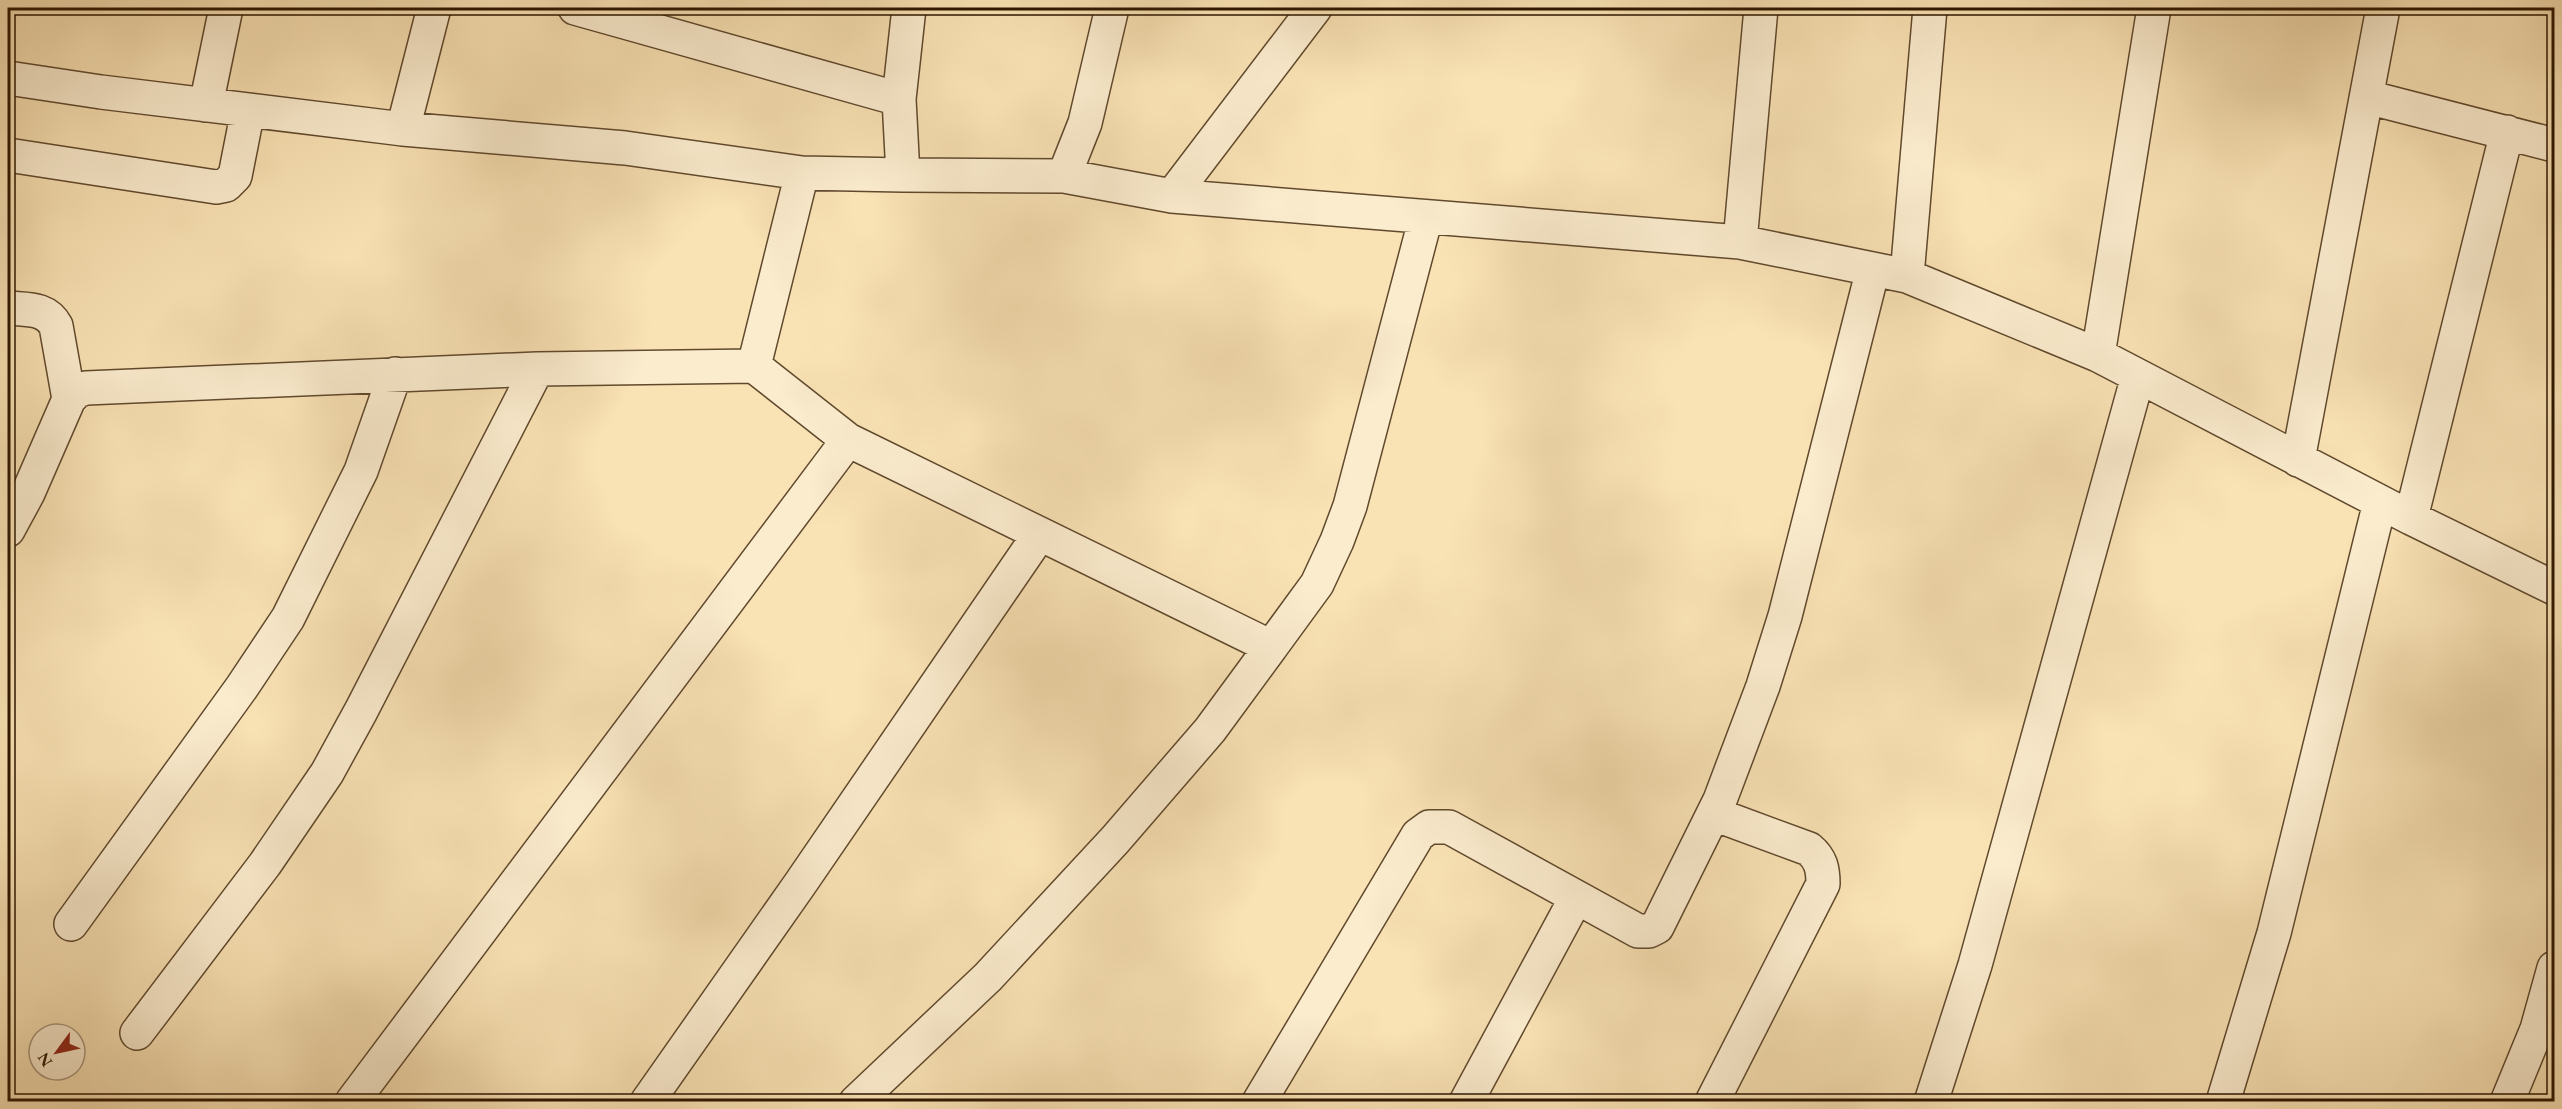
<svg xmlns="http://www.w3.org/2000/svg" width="2562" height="1109" viewBox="0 0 2562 1109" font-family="'EB Garamond',serif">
	<rect width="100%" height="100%" fill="#f9e2b4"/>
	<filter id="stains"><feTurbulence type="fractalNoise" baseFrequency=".00333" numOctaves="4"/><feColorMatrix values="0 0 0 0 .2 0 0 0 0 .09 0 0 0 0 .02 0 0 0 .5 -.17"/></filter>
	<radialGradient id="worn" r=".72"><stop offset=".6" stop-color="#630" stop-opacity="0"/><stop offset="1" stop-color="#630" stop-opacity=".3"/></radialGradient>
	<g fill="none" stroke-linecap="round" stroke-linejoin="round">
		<g stroke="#60492d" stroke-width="36">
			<path id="minor" d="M575 8 899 99
				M909 8 899 99 903 175 1064 176 1172 196 1740 242 1907 276 2098 355 2411 518 2554 588
				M8 78 101 92 403 129 625 148 802 173
				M2367 97 2554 145
				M206 105 226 8
				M403 129 434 8
				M8 155 216 187 226 185 235 176 248 110
				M1064 176 1085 123 1112 8
				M1172 196 1315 8
				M1740 242 1761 8
				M1907 276 1930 8
				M8 308C27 310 46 307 56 326L69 399
				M2098 355 2154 8
				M754 366 802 173 903 175
				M2298 460 2383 8
				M2411 518 2507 132
				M8 530 28 493 69 399 77 391 86 388 537 369 754 366 848 440 1271 647 1317 584 1337 541 1350 506 1426 217
				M71 924 242 687 288 618 361 471 395 374
				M137 1033 265 864 327 773 361 711 537 369
				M352 1102 848 440
				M647 1102 800 884 1039 535
				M856 1102 988 977 1115 840 1210 730 1271 647
				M1259 1102 1418 835 1429 827H1449L1638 931H1649L1657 927 1720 800 1763 686 1785 616 1873 269
				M1466 1102 1576 898
				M1712 1102 1823 884C1823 869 1821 859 1809 849L1714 814
				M1931 1102 1975 965 2138 376
				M2223 1102 2274 933 2380 502
				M2507 1102 2537 1029 2554 968"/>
		</g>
		<use href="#minor" stroke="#fbecce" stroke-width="33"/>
	</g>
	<rect width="2562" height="1109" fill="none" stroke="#f9e2b4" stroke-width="30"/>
	<rect x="9" y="9" width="2544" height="1091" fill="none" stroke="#2d1600" stroke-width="3"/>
	<rect x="15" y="15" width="2532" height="1079" fill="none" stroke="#2d1600" stroke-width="1.5"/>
	<g transform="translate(57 1052) rotate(237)"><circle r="28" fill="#fbecce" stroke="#a9967c" stroke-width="1.5"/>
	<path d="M0-4.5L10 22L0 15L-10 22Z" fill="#8f2418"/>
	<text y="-9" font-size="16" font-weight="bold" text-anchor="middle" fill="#2d1600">N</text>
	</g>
	<rect width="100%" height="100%" filter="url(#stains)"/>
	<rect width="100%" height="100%" fill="url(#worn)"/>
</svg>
